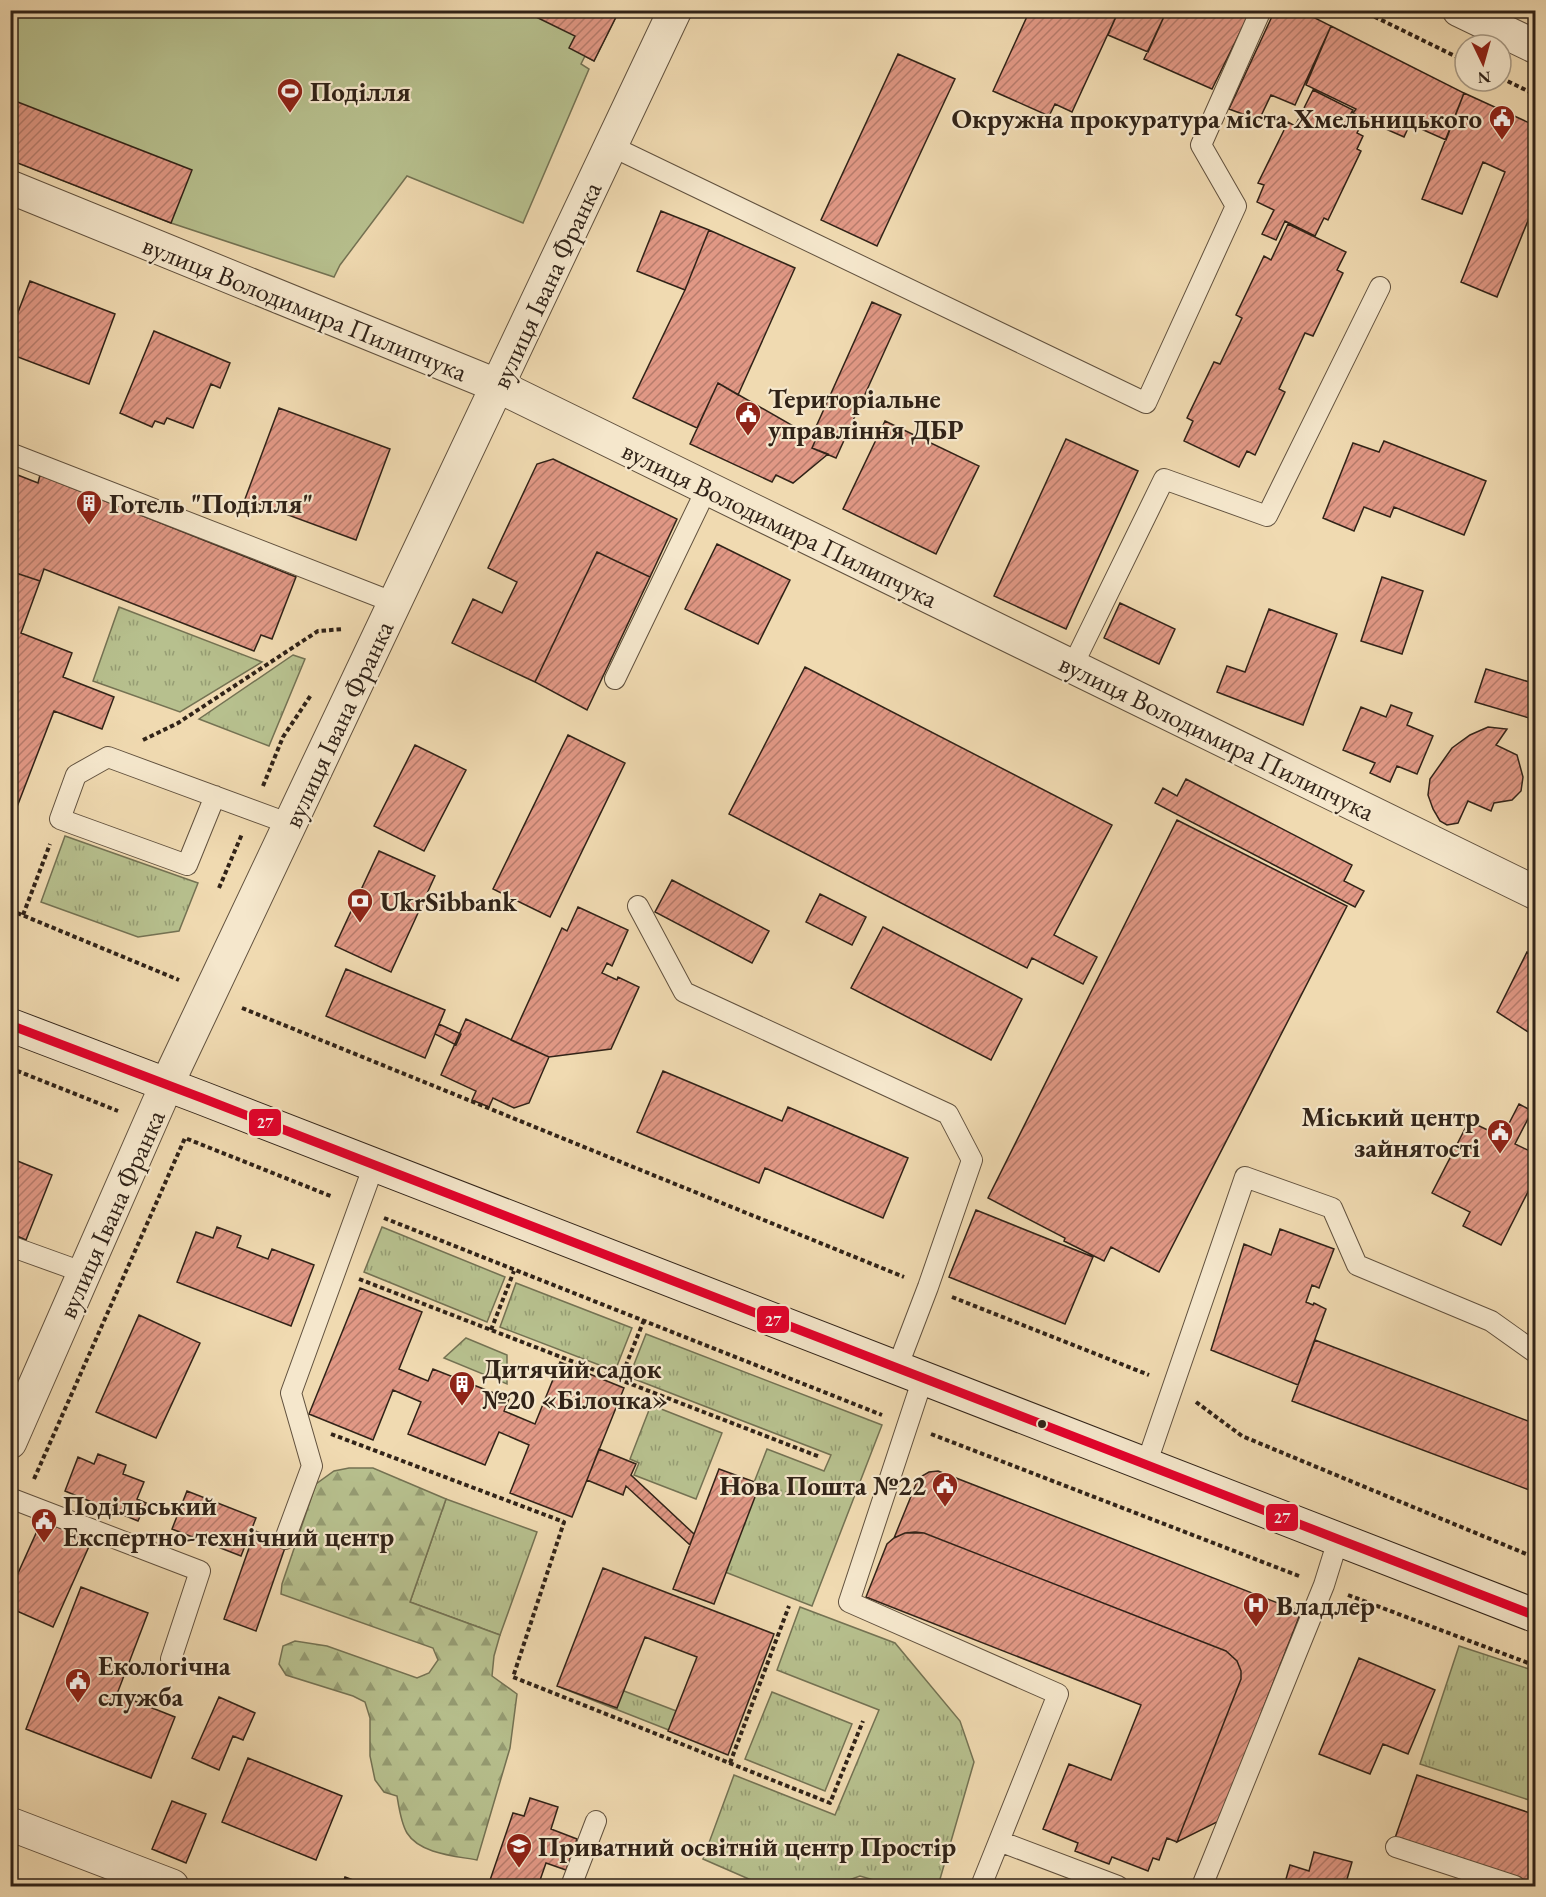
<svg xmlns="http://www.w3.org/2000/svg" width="1546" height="1897" viewBox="0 0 1546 1897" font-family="'EB Garamond',serif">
	<defs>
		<pattern id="grass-tufts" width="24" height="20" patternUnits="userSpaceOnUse" patternTransform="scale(1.5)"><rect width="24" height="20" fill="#b7c08e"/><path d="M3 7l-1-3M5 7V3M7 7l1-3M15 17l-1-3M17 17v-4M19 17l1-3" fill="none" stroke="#959c73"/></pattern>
		<pattern id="forest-firs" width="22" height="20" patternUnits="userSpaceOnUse" patternTransform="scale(1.5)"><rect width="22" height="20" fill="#b7c08e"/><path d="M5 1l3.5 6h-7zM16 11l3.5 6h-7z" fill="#959c73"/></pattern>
		<pattern id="building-hatch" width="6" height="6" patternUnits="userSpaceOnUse" patternTransform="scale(1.5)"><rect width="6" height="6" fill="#e19885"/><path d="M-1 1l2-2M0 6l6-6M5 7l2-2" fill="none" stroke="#b77c6c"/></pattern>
	</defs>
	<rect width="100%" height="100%" fill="#f0dab1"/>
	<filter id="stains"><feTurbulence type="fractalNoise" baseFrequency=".00333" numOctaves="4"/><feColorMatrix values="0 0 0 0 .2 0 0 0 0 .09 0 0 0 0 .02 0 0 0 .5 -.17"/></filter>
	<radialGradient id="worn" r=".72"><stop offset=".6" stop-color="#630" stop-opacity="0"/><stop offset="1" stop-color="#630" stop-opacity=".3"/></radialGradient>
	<path fill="url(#grass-tufts)" stroke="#747253" stroke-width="1.5" d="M119 607 262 662 180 712 93 681Z
		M293 655 305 659 269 746 199 719Z
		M65 836 198 883 179 931 138 937 41 902Z
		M382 1227 505 1277 487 1322 364 1272Z
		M516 1283 632 1328 615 1371 500 1327Z
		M646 1334 882 1425 812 1606 720 1570 767 1449 824 1471 831 1455 629 1377Z
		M466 1338 507 1355V1384L444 1358Z
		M651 1405 722 1433 696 1499 634 1475 639 1463 630 1459Z
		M446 1499 537 1532 500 1635 410 1602Z
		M800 1607 895 1643 960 1721 974 1762 938 1886H894L860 1876 832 1886H765L703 1859 734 1775 835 1815 879 1710 777 1670Z
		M1459 1646 1535 1671V1802L1420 1764Z
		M569 1670 692 1717 684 1736 562 1688Z
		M772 1692 852 1724 825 1791 745 1759Z"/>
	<path fill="url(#forest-firs)" stroke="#747253" stroke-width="1.5" d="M349 1468H373L446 1499 410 1602 500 1635 494 1656 492 1676 517 1694 510 1748 477 1860C456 1856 420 1854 407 1833 401 1823 399 1808 397 1796L384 1792 375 1780 370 1756V1718L365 1702 353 1696 286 1675 279 1664 283 1646 295 1641 327 1646 417 1678 429 1673 438 1660 433 1648 281 1594 282 1584 316 1484 334 1471Z"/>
	<path fill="#b7c08e" stroke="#747253" stroke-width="1.5" d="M608 10 617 15 594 61 585 56 581 64 589 69 523 223 407 176 340 265 334 277 171 223 11 160 10 11Z"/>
	<path fill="url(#building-hatch)" stroke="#312318" stroke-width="1.5" d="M529 10H608L617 15 594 61 569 48 575 36 528 13Z
		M1030 10H1119L1072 112 1055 104 1049 116 993 91Z
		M1119 10H1167L1148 52 1108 35Z
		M1167 10H1251L1212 89 1144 59Z
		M1299 10 1331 26 1295 105 1271 95 1259 120 1229 109 1275 10Z
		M1331 26 1464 93 1446 140 1410 124 1404 137 1370 122 1353 113 1356 109 1306 85Z
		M898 54 955 79 877 246 821 220Z
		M1313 90 1353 110 1350 115 1363 121 1357 133 1363 136 1357 149 1361 151 1328 220 1324 218 1315 236 1285 221 1276 240 1262 234 1274 210 1257 202 1264 185 1258 183 1288 122 1295 126Z
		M1464 93 1536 126V201L1497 297 1461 282 1505 172 1483 162 1462 214 1422 199Z
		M10 99 192 170 171 223 10 160Z
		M661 211 709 230 685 290 637 271Z
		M1288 224 1346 252 1337 270 1343 273 1313 336 1305 333 1279 389 1285 392 1255 455 1247 451 1239 467 1184 441 1193 421 1187 418 1214 362 1220 364 1242 318 1236 315 1264 256 1271 260Z
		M709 230 795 268 738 395 718 383 697 428 633 398 685 290Z
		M30 281 115 314 89 384 10 354V333Z
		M872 302 901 315 836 458 812 448 816 439 811 438Z
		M154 331 230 363 220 388 211 384 193 428 167 418 164 424 155 421 152 427 120 413Z
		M718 383 816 439 812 448 828 454 793 483 776 475 772 482 690 444Z
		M279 408 390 449 356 540 245 499Z
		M885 421 979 466 936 554 843 509Z
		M1066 439 1138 471 1066 629 994 596Z
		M1384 441 1486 481 1464 535 1394 507 1390 517 1364 507 1354 531 1323 518 1353 443 1379 452Z
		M553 459 677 519 650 577 597 552 535 682 452 643 473 599 502 613 517 582 488 568 537 464Z
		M10 472 38 483 40 475 296 577 272 639 261 635 254 651 44 569 40 581 10 571Z
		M717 544 790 580 758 644 685 609Z
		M597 552 650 577 587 710 535 682Z
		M10 571 40 581 21 633 72 653 63 677 114 697 102 729 54 711 10 825Z
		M1382 577 1423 591 1402 654 1361 641Z
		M1120 603 1175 629 1159 664 1104 638Z
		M1269 609 1337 634 1303 725 1217 692 1227 666 1245 672Z
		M805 667 1112 825 1054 935 1097 957 1083 984 1032 958 1027 968 729 814Z
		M1486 669 1536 684V720L1475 702Z
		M1391 705 1412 713 1407 725 1433 736 1417 774 1397 766 1390 782 1370 773 1375 763 1343 750 1361 707 1386 717Z
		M1488 727 1507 729 1496 745 1517 755 1523 777 1521 791 1512 800 1494 803 1491 811 1468 801 1458 823 1447 825 1440 821 1433 809 1428 795 1430 779 1452 748 1470 735Z
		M568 735 625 763 550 917 493 889Z
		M415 745 466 770 424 851 374 826Z
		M1186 779 1352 865 1344 881 1364 891 1355 907 1155 803 1163 788 1177 796Z
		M1177 820 1347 906 1159 1272 1111 1247 1104 1261 1064 1241 1065 1238 988 1198Z
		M379 851 435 876 391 972 335 946Z
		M672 880 769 931 752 963 655 912Z
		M820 894 866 917 852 945 806 922Z
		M578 907 628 930 612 966 607 963 602 973 617 980 618 977 639 987 611 1049 549 1057 511 1040 562 928 567 931Z
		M883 927 1022 999 991 1060 851 988Z
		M1527 952 1536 956V1037L1497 1012Z
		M346 969 445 1010 425 1058 326 1016Z
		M466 1019 549 1057 529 1103 514 1108 493 1098 489 1107 472 1100 476 1091 441 1075Z
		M439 1024 461 1034 456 1045 435 1034Z
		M663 1071 782 1121 788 1107 908 1158 883 1218 765 1168 759 1183 637 1132Z
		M1519 1104 1532 1111 1515 1144 1536 1154V1176L1501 1245 1463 1226 1470 1212 1432 1193 1469 1121 1502 1137Z
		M10 1158 52 1175 26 1240 10 1233Z
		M976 1210 1093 1257 1065 1324 949 1277Z
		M217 1227 241 1236 237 1247 268 1259 272 1249 314 1265 291 1326 177 1282 196 1232 213 1238Z
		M1280 1229 1334 1249 1319 1288 1312 1285 1306 1302 1313 1305 1314 1303 1326 1309 1298 1385 1211 1350 1244 1244 1271 1255Z
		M360 1288 422 1312 399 1369 428 1381 433 1369 509 1399 504 1411 535 1424 560 1362 624 1388 572 1517 510 1493 529 1445 499 1432 485 1465 408 1434 421 1402 393 1390 373 1440 309 1414Z
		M139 1315 200 1343 156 1438 96 1412Z
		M1315 1340 1536 1424V1483L1532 1491 1292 1401Z
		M599 1449 636 1464 631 1475 694 1534 690 1545 626 1486 623 1495 587 1480Z
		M98 1454 126 1465 123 1474 144 1482 137 1499 146 1503 138 1521 65 1491 78 1457 94 1464Z
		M719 1469 760 1484 714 1604 673 1589Z
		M938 1471 1301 1612 1219 1821 1177 1842 1241 1679V1671L1237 1661 1226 1651 924 1533H905L894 1538 916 1484 922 1476 929 1472Z
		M187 1491 256 1518 241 1556 172 1529Z
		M42 1520 91 1542 53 1627 10 1608V1591Z
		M255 1531 287 1542 256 1631 224 1619Z
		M915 1532 924 1533 1226 1651 1237 1661 1241 1671V1679L1177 1842 1167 1838 1159 1860 1153 1858 1148 1871 1112 1857 1109 1864 1075 1851 1078 1843 1043 1829 1069 1764 1111 1780 1141 1705 866 1597 887 1544 894 1538 905 1533Z
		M603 1568 774 1634 728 1755 668 1731 697 1657 645 1637 617 1708 557 1686Z
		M81 1587 148 1613 117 1694 175 1717 151 1778 26 1729Z
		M1359 1658 1435 1690 1408 1754 1383 1744 1370 1774 1319 1754Z
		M219 1697 255 1713 243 1740 233 1736 219 1770 192 1758Z
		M248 1758 342 1796 316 1860 222 1822Z
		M1417 1775 1536 1815V1885L1395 1838Z
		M530 1798 558 1807 551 1829 577 1839 566 1870 546 1863 538 1886H488L513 1813 524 1816Z
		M172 1801 206 1814 186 1863 152 1849Z
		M1314 1852 1352 1862 1345 1886H1284L1290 1865 1309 1871Z
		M345 1877 369 1886H342Z
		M10 1880 30 1886H10Z"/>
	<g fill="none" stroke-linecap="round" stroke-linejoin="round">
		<g stroke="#61513e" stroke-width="22">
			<path id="service" d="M611 146 1146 403 1236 206 1201 145 1261 10
				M10 453 395 603
				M1072 667 1164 479 1267 516 1380 287
				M615 679 707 488
				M215 796 187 865 60 819 76 775 108 757 290 824
				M638 906 684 992 948 1114 972 1160 928 1287 897 1368
				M10 1246 85 1273
				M923 1378 849 1602 1058 1694 981 1886
				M1146 1465 1245 1177 1332 1208 1357 1265 1491 1321 1536 1353
				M10 1498 200 1571 171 1659
				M285 1539 312 1466 291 1393 374 1165
				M999 1841 1118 1886
				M1396 1847 1515 1886
				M571 1886 596 1821
				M1202 1886 1324 1585 1338 1540"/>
		</g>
		<g stroke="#61513e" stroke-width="35">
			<path id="minor" d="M10 187 498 386 1536 893
				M10 1442 167 1084
				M10 1824 172 1886"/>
		</g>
		<g stroke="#61513e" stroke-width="35">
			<path id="tertiary" d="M1459 10 1536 47
				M167 1084 675 10"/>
		</g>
		<g stroke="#312318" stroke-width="35">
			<path id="secondary" d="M10 1025 202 1098 1536 1616"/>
		</g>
		<path stroke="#312318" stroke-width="4" stroke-dasharray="4.5 3" stroke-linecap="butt" d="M1361 10 1465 61
			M1501 78 1536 95
			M143 740 178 723 318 631 344 629
			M263 786 283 737 311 695
			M219 888 242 834
			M10 910 179 980
			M23 915 50 844
			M242 1008 904 1277
			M10 1068 118 1111
			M384 1218 882 1415
			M359 1279 820 1457
			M952 1297 1149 1375
			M491 1330 514 1271
			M620 1380 644 1320
			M1196 1402 1242 1436 1536 1558
			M331 1434 564 1522 513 1677 830 1803 863 1721
			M931 1434 1299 1576
			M34 1479 185 1138 333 1197
			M10 1535 14 1527
			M1348 1595 1536 1666
			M730 1763 789 1606"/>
		<use href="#service" stroke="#f5e7cc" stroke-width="20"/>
		<use href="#minor" stroke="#f5e7cc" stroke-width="33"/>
		<use href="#tertiary" stroke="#f5e7cc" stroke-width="33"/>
		<use href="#secondary" stroke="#f5e7cc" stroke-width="33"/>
		<g stroke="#f5e7cc" stroke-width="14">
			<path id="bus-1" d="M10 1025 202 1098 1536 1616"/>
		</g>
		<use href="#bus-1" stroke="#e4002b" stroke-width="9"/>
	</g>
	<defs>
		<g id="stadium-pin" transform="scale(1.35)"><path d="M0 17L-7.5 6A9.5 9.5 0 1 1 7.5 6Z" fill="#8f2418" stroke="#f5e7cc"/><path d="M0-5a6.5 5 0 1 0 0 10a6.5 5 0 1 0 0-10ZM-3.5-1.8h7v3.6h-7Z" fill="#fff"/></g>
		<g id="civic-pin" transform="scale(1.35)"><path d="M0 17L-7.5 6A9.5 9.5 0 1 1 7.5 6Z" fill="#8f2418" stroke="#f5e7cc"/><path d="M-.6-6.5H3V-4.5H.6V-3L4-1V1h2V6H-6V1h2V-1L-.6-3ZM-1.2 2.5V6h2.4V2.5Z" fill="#fff"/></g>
		<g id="building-pin" transform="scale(1.35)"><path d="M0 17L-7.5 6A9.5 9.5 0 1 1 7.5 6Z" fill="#8f2418" stroke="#f5e7cc"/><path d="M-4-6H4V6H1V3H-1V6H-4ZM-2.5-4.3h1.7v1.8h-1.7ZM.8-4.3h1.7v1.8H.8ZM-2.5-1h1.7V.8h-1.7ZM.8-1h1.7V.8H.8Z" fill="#fff"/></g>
		<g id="bank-pin" transform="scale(1.35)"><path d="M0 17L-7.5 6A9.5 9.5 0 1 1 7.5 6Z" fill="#8f2418" stroke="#f5e7cc"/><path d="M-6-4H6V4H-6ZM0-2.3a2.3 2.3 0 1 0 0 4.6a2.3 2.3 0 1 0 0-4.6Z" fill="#fff"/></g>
		<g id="hospital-pin" transform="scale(1.35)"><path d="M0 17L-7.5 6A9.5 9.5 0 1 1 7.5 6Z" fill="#8f2418" stroke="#f5e7cc"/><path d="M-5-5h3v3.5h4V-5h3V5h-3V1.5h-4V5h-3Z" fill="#fff"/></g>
		<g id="school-pin" transform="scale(1.35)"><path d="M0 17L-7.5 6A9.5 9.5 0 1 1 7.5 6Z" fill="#8f2418" stroke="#f5e7cc"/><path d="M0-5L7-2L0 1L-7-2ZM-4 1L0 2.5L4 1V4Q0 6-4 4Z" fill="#fff"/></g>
	</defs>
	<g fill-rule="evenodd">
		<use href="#stadium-pin" x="290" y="91"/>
		<use href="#civic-pin" x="1502" y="118"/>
		<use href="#civic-pin" x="748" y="414"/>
		<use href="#building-pin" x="89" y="503"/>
		<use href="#bank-pin" x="360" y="901"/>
		<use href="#civic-pin" x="1500" y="1132"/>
		<use href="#building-pin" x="462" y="1384"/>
		<use href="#civic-pin" x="945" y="1485"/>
		<use href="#civic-pin" x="44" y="1521"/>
		<use href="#hospital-pin" x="1256" y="1605"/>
		<use href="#civic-pin" x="78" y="1681"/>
		<use href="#school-pin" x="519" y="1846"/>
	</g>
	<circle fill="#312318" stroke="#f5e7cc" stroke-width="2" cx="1042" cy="1424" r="5"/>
	<g text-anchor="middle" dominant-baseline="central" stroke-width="4.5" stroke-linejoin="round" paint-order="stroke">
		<g font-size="27" font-weight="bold" fill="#312318" stroke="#f5e7cc" text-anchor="start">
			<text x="310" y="91">Поділля</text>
			<text x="1482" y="118" text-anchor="end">Окружна прокуратура міста Хмельницького</text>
			<text x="768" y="398">Територіальне<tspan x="768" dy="31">управління ДБР</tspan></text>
			<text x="109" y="503">Готель "Поділля"</text>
			<text x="380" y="901">UkrSibbank</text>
			<text x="1480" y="1116" text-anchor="end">Міський центр<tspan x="1480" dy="31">зайнятості</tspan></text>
			<text x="482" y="1368">Дитячий садок<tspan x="482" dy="31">№20 «Білочка»</tspan></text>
			<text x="926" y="1485" text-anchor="end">Нова Пошта №22</text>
			<text x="63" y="1505">Подільський<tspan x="63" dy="31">Експертно-технічний центр</tspan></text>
			<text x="1276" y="1605">Владлер</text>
			<text x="98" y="1665">Екологічна<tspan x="98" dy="31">служба</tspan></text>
			<text x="538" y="1846">Приватний освітній центр Простір</text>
		</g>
		<g font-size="27" fill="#312318" stroke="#f5e7cc">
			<text transform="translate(546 285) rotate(-65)">вулиця Івана Франка</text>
			<text transform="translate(305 308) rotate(22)">вулиця Володимира Пилипчука</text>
			<text transform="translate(780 524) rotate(26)">вулиця Володимира Пилипчука</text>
			<text transform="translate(338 724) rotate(-65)">вулиця Івана Франка</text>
			<text transform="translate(1217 737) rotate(26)">вулиця Володимира Пилипчука</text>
			<text transform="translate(111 1214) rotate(-66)">вулиця Івана Франка</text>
		</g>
	</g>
	<g stroke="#f5e7cc" stroke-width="2">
		<rect x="248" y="1108" width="34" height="29" rx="6" fill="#e4002b"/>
		<rect x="756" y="1305" width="34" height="29" rx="6" fill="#e4002b"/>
		<rect x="1265" y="1503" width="34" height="29" rx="6" fill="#e4002b"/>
	</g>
	<g font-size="16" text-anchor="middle" font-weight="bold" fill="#fff">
		<text x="265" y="1128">27</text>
		<text x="773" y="1326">27</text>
		<text x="1282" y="1523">27</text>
	</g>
	<rect width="1546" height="1897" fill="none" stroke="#f0dab1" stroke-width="36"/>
	<rect x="12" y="12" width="1522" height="1873" fill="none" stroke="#312318" stroke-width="3"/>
	<rect x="18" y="18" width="1510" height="1861" fill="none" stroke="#312318" stroke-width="1.5"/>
	<g transform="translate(1483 63) rotate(175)"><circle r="28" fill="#f5e7cc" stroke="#a79984" stroke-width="1.5"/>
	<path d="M0-4.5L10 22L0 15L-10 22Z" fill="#8f2418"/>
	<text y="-9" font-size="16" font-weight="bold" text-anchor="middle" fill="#312318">N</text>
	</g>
	<rect width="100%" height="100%" filter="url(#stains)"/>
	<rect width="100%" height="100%" fill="url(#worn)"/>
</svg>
